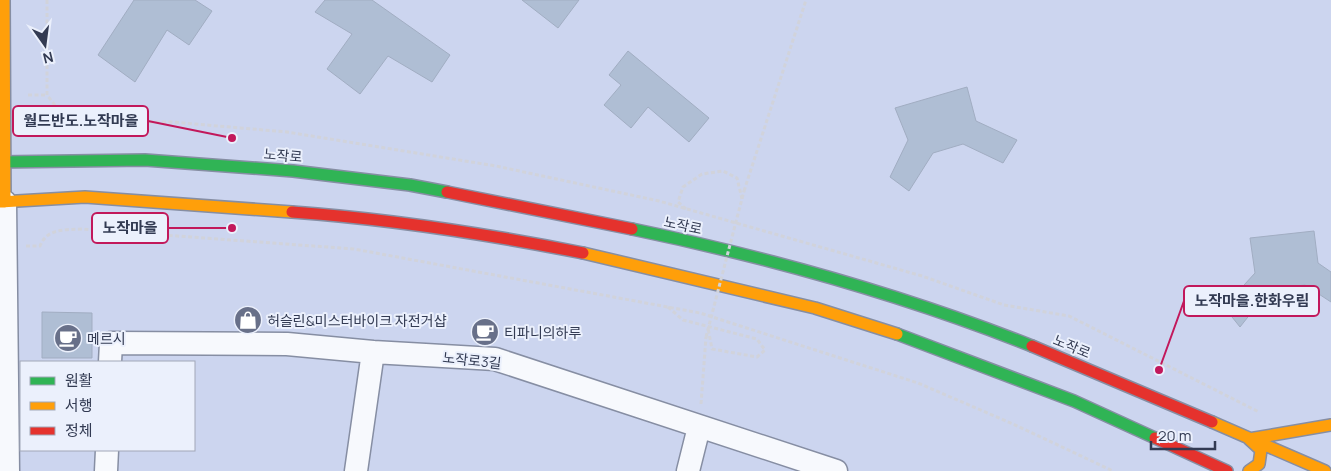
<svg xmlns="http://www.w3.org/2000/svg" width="1331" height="471" viewBox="0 0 1331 471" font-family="Manrope,'Noto Sans KR',sans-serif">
	<rect width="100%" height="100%" fill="#ccd5ef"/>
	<path fill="#afbed4" stroke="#a1adc2" d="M134 0H195L212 11 189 45 167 30 135 82 98 55Z
		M325 0H372L450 55 432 82 388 56 360 94 327 69 352 34 315 12Z
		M522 0H579L558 28Z
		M628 51 709 118 689 142 648 107 631 128 604 105 621 85 609 75Z
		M967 87 976 121 1017 140 1003 163 963 144 933 153 909 191 890 177 908 140 895 108Z
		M1314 231 1318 263 1331 272V302L1305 285 1270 289 1240 327 1224 307 1255 273 1250 238Z
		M42 312 92 313V358H42Z"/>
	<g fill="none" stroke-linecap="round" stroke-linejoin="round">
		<g stroke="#868ea3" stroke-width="25">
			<path id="street" d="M5 202 8 471
				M110 362 111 343 287 344 373 352 495 359 836 471
				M106 471 107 450
				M356 471 373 352
				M688 471 699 427"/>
		</g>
		<g stroke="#868ea3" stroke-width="14">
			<path id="fast" d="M0 162 145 160 293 171 410 185 447 192
				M632 229C767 257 903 295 1032 346
				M897 334 1074 401 1155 438"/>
		</g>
		<g stroke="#868ea3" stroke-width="14">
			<path id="slow" d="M4 0 5 202
				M0 202 85 197 292 212
				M583 253 815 308 897 334
				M1212 422 1325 471
				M1249 439 1331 425
				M1249 439 1261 450 1259 464 1249 471"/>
		</g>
		<g stroke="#868ea3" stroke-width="14">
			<path id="jam" d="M447 192 632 229
				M292 212C390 219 487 234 583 253
				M1032 346 1212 422
				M1155 438 1227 471"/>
		</g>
		<path stroke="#d1d3db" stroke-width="3" stroke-dasharray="4 2.5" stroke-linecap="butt" d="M47 0V95L61 113 82 123 172 122 287 132 496 166 659 201 922 276 1004 305 1069 316 1259 412
			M28 95H47
			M82 123V136
			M744 191 806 0
			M686 209 678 202 683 187 702 174 723 171 737 178 742 199
			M26 246H40C47 228 65 230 82 229L354 249 700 313 918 383 1013 424 1113 471
			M668 307 683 320 757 339 765 350 757 357 712 349 708 328
			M701 404 706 337"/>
		<use href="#street" stroke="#f7f9fd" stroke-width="22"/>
		<use href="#fast" stroke="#30b455" stroke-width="11"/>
		<use href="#slow" stroke="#ff9f0a" stroke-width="11"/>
		<use href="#jam" stroke="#e5322d" stroke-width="11"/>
		<path stroke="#d1d3db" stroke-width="3" stroke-dasharray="4 2.5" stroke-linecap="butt" d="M706 337 744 191"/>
	</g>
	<defs>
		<g id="shop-disc" transform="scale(1.4375)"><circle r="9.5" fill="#687089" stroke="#ebf0fc"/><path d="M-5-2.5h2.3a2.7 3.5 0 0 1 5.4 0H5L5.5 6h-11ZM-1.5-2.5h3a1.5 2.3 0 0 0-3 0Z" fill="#fff"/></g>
		<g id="cafe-disc" transform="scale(1.4375)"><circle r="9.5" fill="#687089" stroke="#ebf0fc"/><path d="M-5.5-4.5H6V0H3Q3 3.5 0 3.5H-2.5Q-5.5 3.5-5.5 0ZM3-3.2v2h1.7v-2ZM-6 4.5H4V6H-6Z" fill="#fff"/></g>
	</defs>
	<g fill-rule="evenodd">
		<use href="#shop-disc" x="248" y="320"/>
		<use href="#cafe-disc" x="485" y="332"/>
		<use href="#cafe-disc" x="68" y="338"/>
	</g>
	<g text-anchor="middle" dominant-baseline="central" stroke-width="4" stroke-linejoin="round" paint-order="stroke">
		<g font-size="14" fill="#323a52" stroke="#ebf0fc">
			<text transform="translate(283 155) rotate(5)">노작로</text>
			<text transform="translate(683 225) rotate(12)">노작로</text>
			<text transform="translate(1072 346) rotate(22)">노작로</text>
			<text transform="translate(472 360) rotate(6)">노작로3길</text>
		</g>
		<g font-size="14" fill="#323a52" stroke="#ebf0fc" text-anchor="start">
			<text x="267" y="320">허슬린&amp;미스터바이크 자전거샵</text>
			<text x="504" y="332">티파니의하루</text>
			<text x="87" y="338">메르시</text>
		</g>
	</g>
	<path fill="none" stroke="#c2185b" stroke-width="2" d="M232 138L148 121M232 228L168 228M1159 370L1184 301"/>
	<g fill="#c2185b" stroke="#ebf0fc" stroke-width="2">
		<circle cx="232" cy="138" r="5"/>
		<circle cx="232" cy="228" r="5"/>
		<circle cx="1159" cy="370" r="5"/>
	</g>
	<g fill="#ebf0fc" stroke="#c2185b" stroke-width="2">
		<rect x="13" y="106" width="135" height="30" rx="5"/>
		<rect x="92" y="213" width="76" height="30" rx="5"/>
		<rect x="1184" y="286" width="135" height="30" rx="5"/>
	</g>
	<g font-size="15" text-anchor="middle" font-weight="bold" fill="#323a52">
		<text x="81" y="126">월드반도.노작마을</text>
		<text x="130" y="233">노작마을</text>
		<text x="1252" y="306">노작마을.한화우림</text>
	</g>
	<rect x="20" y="361" width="175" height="90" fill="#ebf0fc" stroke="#a1a7b8"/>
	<rect x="30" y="377" width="25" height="8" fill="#30b455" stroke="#a1a7b8"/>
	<text x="65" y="386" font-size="15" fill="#323a52">원활</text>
	<rect x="30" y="402" width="25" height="8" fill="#ff9f0a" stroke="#a1a7b8"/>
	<text x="65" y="411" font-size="15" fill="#323a52">서행</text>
	<rect x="30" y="427" width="25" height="8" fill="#e5322d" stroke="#a1a7b8"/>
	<text x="65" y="436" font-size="15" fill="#323a52">정체</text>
	<g transform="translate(45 45) rotate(166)" stroke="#ebf0fc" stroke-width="4" paint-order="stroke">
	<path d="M0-4L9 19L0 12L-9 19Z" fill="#323a52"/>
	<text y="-8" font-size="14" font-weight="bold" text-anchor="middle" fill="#323a52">N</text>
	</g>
	<path d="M1151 441v8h64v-8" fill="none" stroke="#323a52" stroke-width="2.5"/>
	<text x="1158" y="441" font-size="15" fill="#323a52" stroke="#ebf0fc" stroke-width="4" paint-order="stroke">20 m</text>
</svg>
